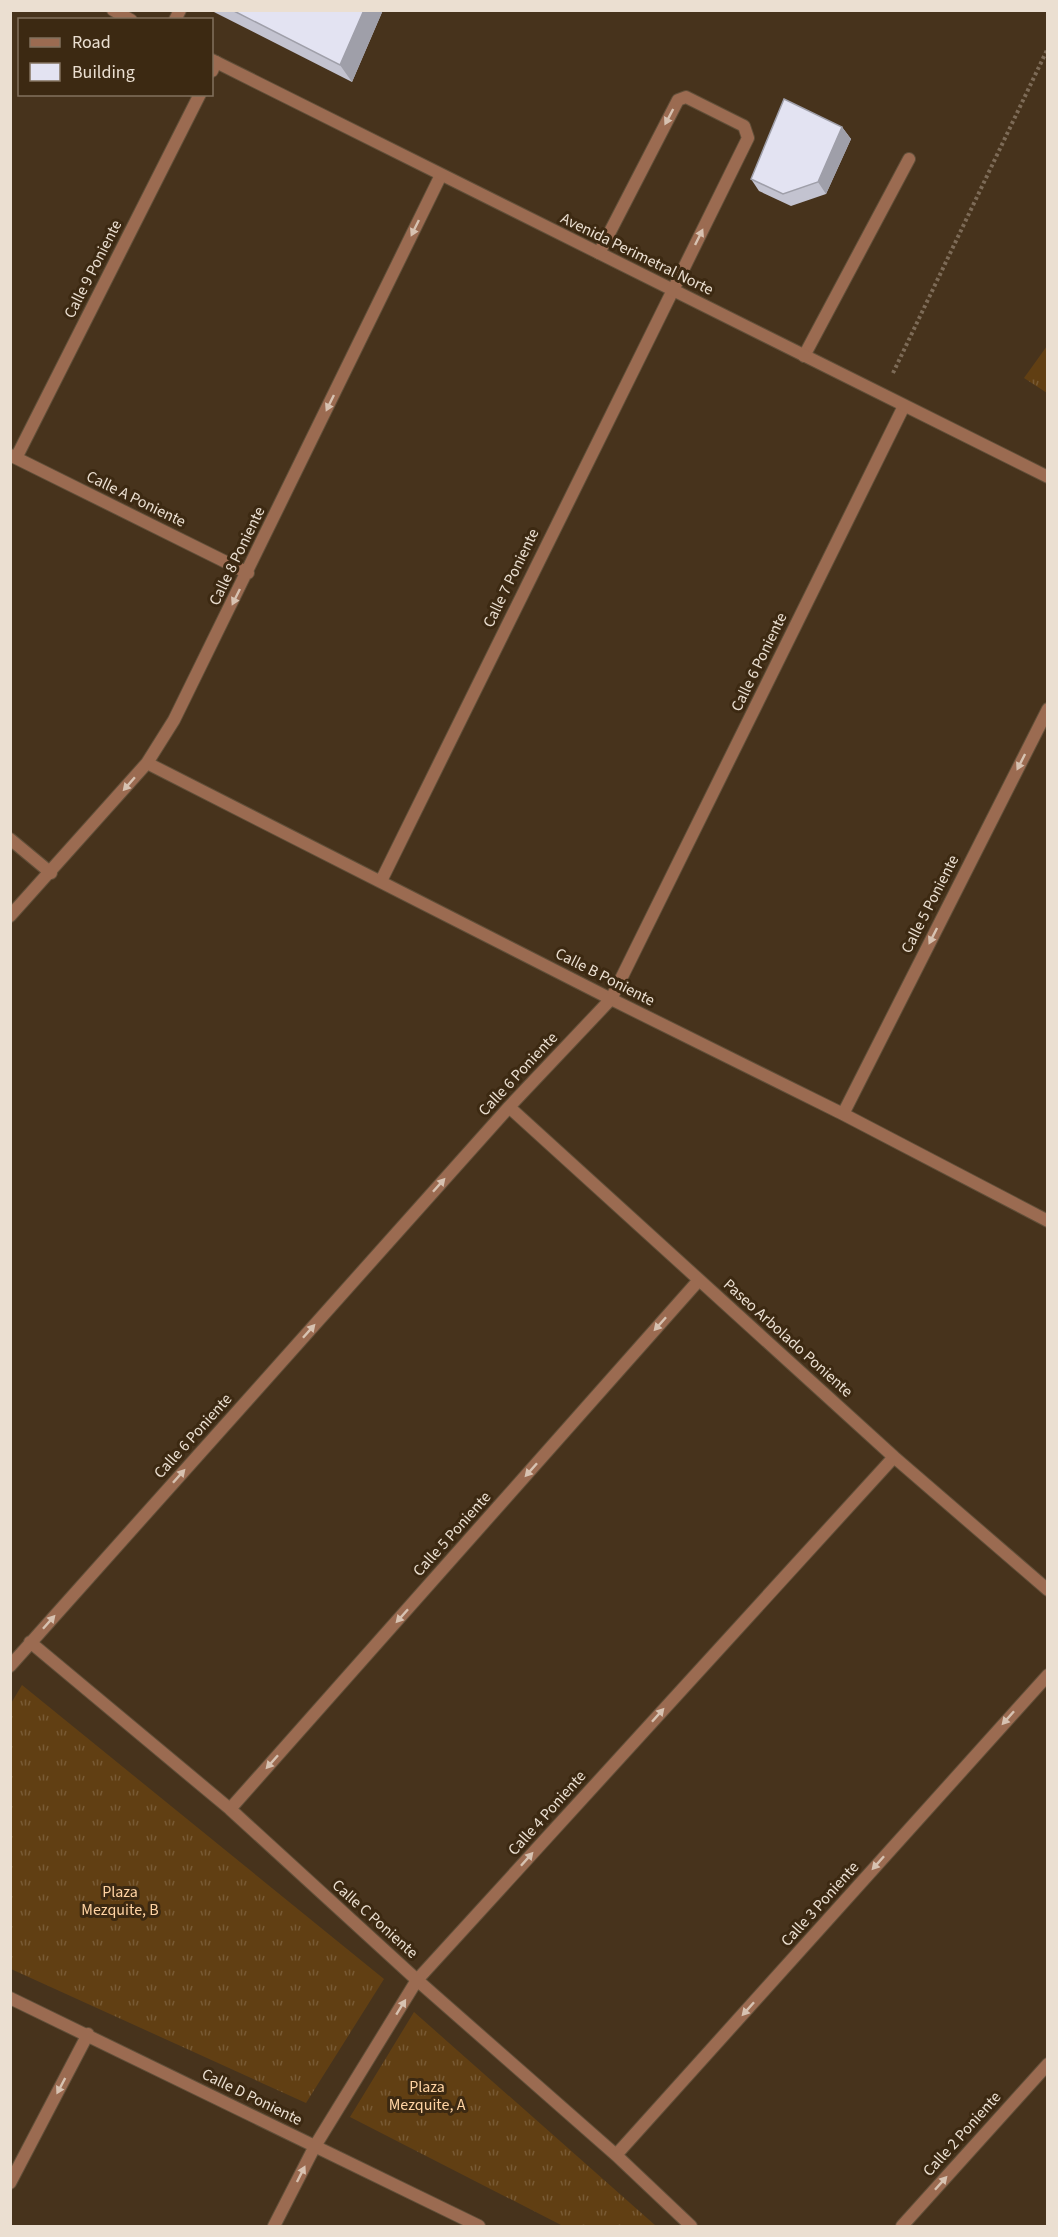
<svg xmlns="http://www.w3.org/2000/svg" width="1058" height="2237" viewBox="0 0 1058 2237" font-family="'Source Sans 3',sans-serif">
	<defs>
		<pattern id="grass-tufts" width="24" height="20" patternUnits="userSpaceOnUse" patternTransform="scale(1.5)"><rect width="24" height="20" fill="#613f13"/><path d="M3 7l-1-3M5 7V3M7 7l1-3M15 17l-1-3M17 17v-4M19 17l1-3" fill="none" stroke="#785a34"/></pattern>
	</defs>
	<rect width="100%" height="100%" fill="#47331c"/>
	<path fill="url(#grass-tufts)" d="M1047 346V393L1024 378Z
		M22 1685 384 1979 306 2103 11 1969 10 1705Z
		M414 2012 656 2226H563L350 2117Z"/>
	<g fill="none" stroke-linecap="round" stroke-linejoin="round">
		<g stroke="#614f39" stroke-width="14">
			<path id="service" d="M175 20 180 10
				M599 253 678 100 686 97 744 126 748 138 673 290
				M804 356 909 159"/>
		</g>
		<g stroke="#614f39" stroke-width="14">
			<path id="minor" d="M212 71 216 62
				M10 455 248 573
				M16 458 200 94
				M147 763 611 999 843 1114 1048 1221
				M10 839 51 873
				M381 881 673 290
				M10 916 147 763 174 720 441 175
				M509 1107 894 1457 1048 1590
				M843 1114 1048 709
				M30 1642 230 1809 417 1980 616 2155 691 2226
				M10 1666 509 1107 611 999 904 406
				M230 1809 699 1280
				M10 1998 479 2226
				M616 2155 1048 1675
				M10 2183 88 2034
				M274 2226 315 2146 417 1980 894 1457
				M902 2226 1048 2064"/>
		</g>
		<g stroke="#614f39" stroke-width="14">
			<path id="tertiary" d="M113 10 131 20
				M212 60 1048 477"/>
		</g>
		<path stroke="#7d6b57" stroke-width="4" stroke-dasharray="3 3" stroke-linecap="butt" d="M893 373 1048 48"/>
		<use href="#service" stroke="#9b6b51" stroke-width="12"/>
		<use href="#minor" stroke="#9b6b51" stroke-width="12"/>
		<use href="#tertiary" stroke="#9b6b51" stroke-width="12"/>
	</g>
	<path fill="#c3c3d0" d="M210 10H383L352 82Z
		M842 127 851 139 826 194 791 206 759 191 751 179Z"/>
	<path fill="#9f9fa9" d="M364 10H383L352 82 340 65Z
		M842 127 851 139 826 194 818 182Z"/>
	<path fill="#e3e3f2" stroke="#9f9fa9" stroke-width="1.5" d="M232 10H364L340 65Z
		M784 99 842 127 818 182 783 194 751 179Z"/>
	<defs><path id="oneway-solid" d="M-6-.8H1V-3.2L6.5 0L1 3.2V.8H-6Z" transform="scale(1.5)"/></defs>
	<g fill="#d7c2b1">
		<use href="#oneway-solid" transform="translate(669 117) rotate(118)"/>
		<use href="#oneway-solid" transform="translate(415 228) rotate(116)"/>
		<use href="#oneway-solid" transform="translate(699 237) rotate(-64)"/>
		<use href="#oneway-solid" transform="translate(330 403) rotate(116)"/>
		<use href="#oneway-solid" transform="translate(236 597) rotate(116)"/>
		<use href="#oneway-solid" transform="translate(1021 762) rotate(117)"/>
		<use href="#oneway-solid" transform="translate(129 784) rotate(131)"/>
		<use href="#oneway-solid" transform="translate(933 936) rotate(117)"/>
		<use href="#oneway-solid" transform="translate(439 1185) rotate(-48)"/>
		<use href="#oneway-solid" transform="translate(660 1324) rotate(132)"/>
		<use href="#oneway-solid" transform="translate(309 1331) rotate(-48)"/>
		<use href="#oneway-solid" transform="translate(531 1470) rotate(132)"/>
		<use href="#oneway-solid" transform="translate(179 1476) rotate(-48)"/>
		<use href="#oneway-solid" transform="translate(402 1616) rotate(132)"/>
		<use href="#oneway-solid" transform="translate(49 1622) rotate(-48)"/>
		<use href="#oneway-solid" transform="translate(658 1715) rotate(-48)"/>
		<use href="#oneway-solid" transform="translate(1008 1718) rotate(132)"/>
		<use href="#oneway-solid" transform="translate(272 1762) rotate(132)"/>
		<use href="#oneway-solid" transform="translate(527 1859) rotate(-48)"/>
		<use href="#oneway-solid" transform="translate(878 1863) rotate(132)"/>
		<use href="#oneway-solid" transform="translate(401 2007) rotate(-58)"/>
		<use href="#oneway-solid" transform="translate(748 2009) rotate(132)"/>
		<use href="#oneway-solid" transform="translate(61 2086) rotate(118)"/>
		<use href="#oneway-solid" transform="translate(301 2174) rotate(-63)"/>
		<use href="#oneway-solid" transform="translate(941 2183) rotate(-48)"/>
	</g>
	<g text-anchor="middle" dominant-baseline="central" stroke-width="6" stroke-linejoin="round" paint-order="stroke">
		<g font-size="16" fill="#ebdfd1" stroke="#3c2912">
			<text transform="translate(637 254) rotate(26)">Avenida Perimetral Norte</text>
			<text transform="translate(93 269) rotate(-63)">Calle 9 Poniente</text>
			<text transform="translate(136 499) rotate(26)">Calle A Poniente</text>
			<text transform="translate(237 556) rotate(-64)">Calle 8 Poniente</text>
			<text transform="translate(511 578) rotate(-64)">Calle 7 Poniente</text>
			<text transform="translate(759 662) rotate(-64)">Calle 6 Poniente</text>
			<text transform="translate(930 904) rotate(-63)">Calle 5 Poniente</text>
			<text transform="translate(605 977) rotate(27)">Calle B Poniente</text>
			<text transform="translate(518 1074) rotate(-47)">Calle 6 Poniente</text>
			<text transform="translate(788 1338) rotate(42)">Paseo Arbolado Poniente</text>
			<text transform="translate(193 1436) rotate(-48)">Calle 6 Poniente</text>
			<text transform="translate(452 1534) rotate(-48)">Calle 5 Poniente</text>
			<text transform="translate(547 1813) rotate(-48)">Calle 4 Poniente</text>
			<text transform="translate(820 1904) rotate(-48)">Calle 3 Poniente</text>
			<text transform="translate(375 1919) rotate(42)">Calle C Poniente</text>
			<text transform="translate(252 2097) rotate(26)">Calle D Poniente</text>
			<text transform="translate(962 2134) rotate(-48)">Calle 2 Poniente</text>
		</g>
		<g font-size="16" fill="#ffd3a3" stroke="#3c2912">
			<text x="120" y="1892">Plaza<tspan x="120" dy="18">Mezquite, B</tspan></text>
			<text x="427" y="2087">Plaza<tspan x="427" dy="18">Mezquite, A</tspan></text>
		</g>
	</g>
	<rect width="1058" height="2237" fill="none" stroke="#ebdfd1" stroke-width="24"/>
	<rect x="18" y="18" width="195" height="78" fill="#3c2912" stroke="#82725e" stroke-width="1.5"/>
	<rect x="30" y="38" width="30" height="9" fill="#9b6b51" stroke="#82725e" stroke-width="1.5"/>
	<text x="72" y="48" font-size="18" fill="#ebdfd1">Road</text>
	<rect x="30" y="63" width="30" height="18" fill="#e3e3f2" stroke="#82725e" stroke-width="1.5"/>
	<text x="72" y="78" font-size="18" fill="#ebdfd1">Building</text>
</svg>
